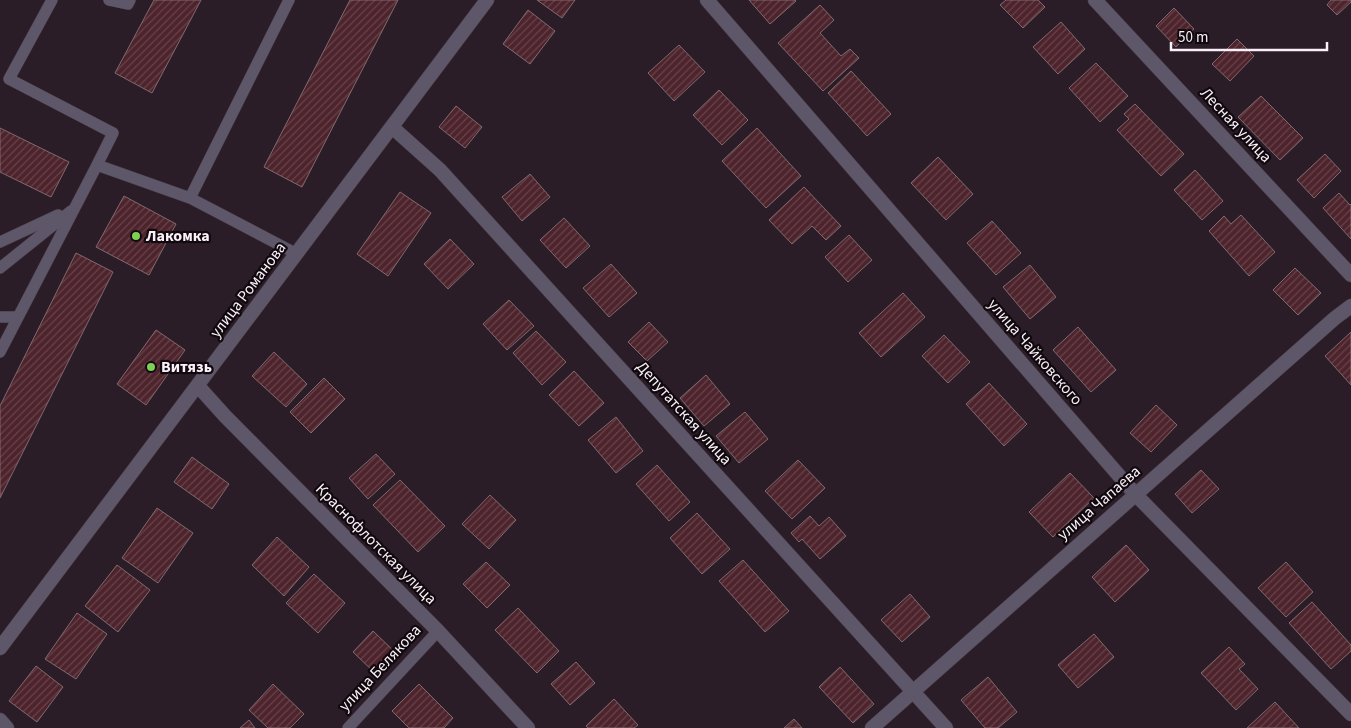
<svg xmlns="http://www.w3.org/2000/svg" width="1351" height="728" viewBox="0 0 1351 728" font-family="'Source Sans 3',sans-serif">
	<defs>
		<pattern id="building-hatch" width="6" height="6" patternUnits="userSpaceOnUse" patternTransform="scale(1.25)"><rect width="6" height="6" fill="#4d232c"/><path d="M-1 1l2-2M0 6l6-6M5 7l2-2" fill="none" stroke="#68434b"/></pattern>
	</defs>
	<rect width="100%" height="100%" fill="#2b1d28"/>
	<path fill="url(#building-hatch)" stroke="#806a6d" d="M154 0H201L152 93 115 73Z
		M350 0H398L302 187 264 167Z
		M537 0H575L562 18Z
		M749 0H795L796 1 770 24Z
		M1006 0H1038L1045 7 1023 28 1000 5Z
		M1331 0H1351V2L1337 15 1327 5Z
		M820 5 834 20 820 33 841 56 850 49 859 58 823 91 778 43Z
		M1174 8 1194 29 1176 47 1156 26Z
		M528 10 555 31 530 64 503 44Z
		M1061 22 1085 49 1058 74 1033 47Z
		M1237 39 1254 56 1230 81 1212 64Z
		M679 45 705 72 674 101 648 73Z
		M1096 63 1128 96 1100 122 1069 88Z
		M851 71 891 114 867 136 828 93Z
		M719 90 748 120 722 145 693 115Z
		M1261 96 1303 138 1280 160 1238 117Z
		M1135 104 1184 154 1161 176 1117 130 1129 119 1124 114Z
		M456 106 482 127 465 148 439 127Z
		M0 128 69 162 51 197 0 172Z
		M757 128 801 176 766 208 722 161Z
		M1325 154 1341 171 1314 198 1297 180Z
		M938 157 973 194 946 220 911 183Z
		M1195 170 1223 201 1202 220 1174 190Z
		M530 174 550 197 522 221 502 197Z
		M804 187 841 226 826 240 812 226 792 244 769 220Z
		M400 192 431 213 388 276 357 254Z
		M1339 193 1350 205 1351 204V239L1323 208Z
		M124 196 176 224 149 275 96 247Z
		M1241 215 1275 252 1249 276 1209 231 1224 216 1231 224Z
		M564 218 590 246 566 268 540 240Z
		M992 221 1021 253 996 275 967 243Z
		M849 235 872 260 848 282 825 257Z
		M450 239 474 264 448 289 424 264Z
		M76 253 113 272 0 498V406Z
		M611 264 637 293 609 317 583 288Z
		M1030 265 1056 297 1030 319 1003 287Z
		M1295 268 1321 293 1298 315 1273 290Z
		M903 293 925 317 881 357 859 333Z
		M509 300 534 326 507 350 483 324Z
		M649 322 668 342 647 361 628 342Z
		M1078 327 1116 370 1091 392 1053 350Z
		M156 330 185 350 146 405 117 384Z
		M536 331 566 362 542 385 513 353Z
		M1351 332V385L1325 356Z
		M944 335 970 362 948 383 922 356Z
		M274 352 307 384 286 407 252 376Z
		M574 371 604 403 579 426 549 395Z
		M706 375 730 404 704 426 680 398Z
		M324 378 345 399 311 433 290 412Z
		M989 383 1027 424 1004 446 966 404Z
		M1156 405 1177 425 1151 452 1130 433Z
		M745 412 768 439 739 463 716 436Z
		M616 417 643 451 616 473 588 440Z
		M376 454 395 474 368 499 349 478Z
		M192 457 229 484 212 509 174 482Z
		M798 460 825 488 792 519 765 491Z
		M657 465 690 502 669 521 636 484Z
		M1201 470 1219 489 1192 513 1175 494Z
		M1070 473 1094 498 1053 537 1029 512Z
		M400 480 445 526 418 552 373 505Z
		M490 495 516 520 489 549 462 524Z
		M157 508 193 533 158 583 122 558Z
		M697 513 730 549 702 574 670 538Z
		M810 516 819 526 829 517 846 536 820 559 802 539 799 542 791 533Z
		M277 537 309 567 284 596 252 565Z
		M1126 545 1149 570 1115 602 1092 577Z
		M743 560 789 611 765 632 719 581Z
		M486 562 510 585 487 608 463 584Z
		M1286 562 1313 592 1286 617 1258 588Z
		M117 565 150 590 118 632 85 606Z
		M314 574 345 603 318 633 286 603Z
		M910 594 930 617 902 642 881 620Z
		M1312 602 1351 645V651L1331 669 1289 623Z
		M518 608 559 651 537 673 495 630Z
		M77 613 107 634 76 679 45 659Z
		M373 631 399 656 378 676 353 652Z
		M1094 634 1114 657 1078 688 1058 665Z
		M1229 647 1245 664 1239 669 1258 689 1236 710 1201 673Z
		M576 662 595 683 570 705 551 684Z
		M36 666 63 687 37 722 9 701Z
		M840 667 874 704 853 723 819 687Z
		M988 677 1017 712 998 728H985L961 700Z
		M273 684 304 714 290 728H268L249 710Z
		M419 684 453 718 444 728H409L392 711Z
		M614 699 638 725 634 728H588L586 726Z
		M1275 702 1299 728H1247Z
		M794 719 802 728H784Z
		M249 720 255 728H240Z"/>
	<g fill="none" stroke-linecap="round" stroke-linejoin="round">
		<g stroke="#483b45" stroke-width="12">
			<path id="service" d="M52 0 9 79 113 133 97 165
				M109 0 128 4 130 0
				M190 198 297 254
				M0 242 58 215
				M0 268 71 211
				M0 317H17
				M0 352 97 165 190 198 289 0
				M348 728 438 631"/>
		</g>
		<g stroke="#483b45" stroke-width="15">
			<path id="minor" d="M707 0 1135 494 1351 714
				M1095 0 1351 275
				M392 127 440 170 946 728
				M0 720 7 728
				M872 728 1335 318 1351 306"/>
		</g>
		<g stroke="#483b45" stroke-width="15">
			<path id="tertiary" d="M198 386 225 416 438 631 528 728
				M0 648 487 0"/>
		</g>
		<use href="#service" stroke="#5e5769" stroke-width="11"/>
		<use href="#minor" stroke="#5e5769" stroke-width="14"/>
		<use href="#tertiary" stroke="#5e5769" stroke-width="14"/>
	</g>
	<g fill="#7fd052" stroke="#10090e" stroke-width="2">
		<circle cx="136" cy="236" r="5"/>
		<circle cx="151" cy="367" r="5"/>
	</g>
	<g text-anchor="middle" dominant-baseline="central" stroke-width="4.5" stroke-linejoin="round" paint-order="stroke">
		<g font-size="16" fill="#fbf0f8" stroke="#10090e">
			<text transform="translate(1236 125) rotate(47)">Лесная улица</text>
			<text transform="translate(248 290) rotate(-53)">улица Романова</text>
			<text transform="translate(1035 352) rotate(49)">улица Чайковского</text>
			<text transform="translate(684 413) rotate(48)">Депутатская улица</text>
			<text transform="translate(1099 503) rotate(-41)">улица Чапаева</text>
			<text transform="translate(376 544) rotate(45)">Краснофлотская улица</text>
			<text transform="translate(380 668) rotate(-47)">улица Белякова</text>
		</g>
		<g font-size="16" font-weight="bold" fill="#fbf0f8" stroke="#10090e" text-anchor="start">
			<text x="146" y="236">Лакомка</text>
			<text x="161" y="367">Витязь</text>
		</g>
	</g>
	<path d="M1171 42v8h156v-8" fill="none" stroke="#fbf0f8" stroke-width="2.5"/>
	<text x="1178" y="42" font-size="15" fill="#fbf0f8" stroke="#10090e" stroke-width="4" paint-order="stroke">50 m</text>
</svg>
